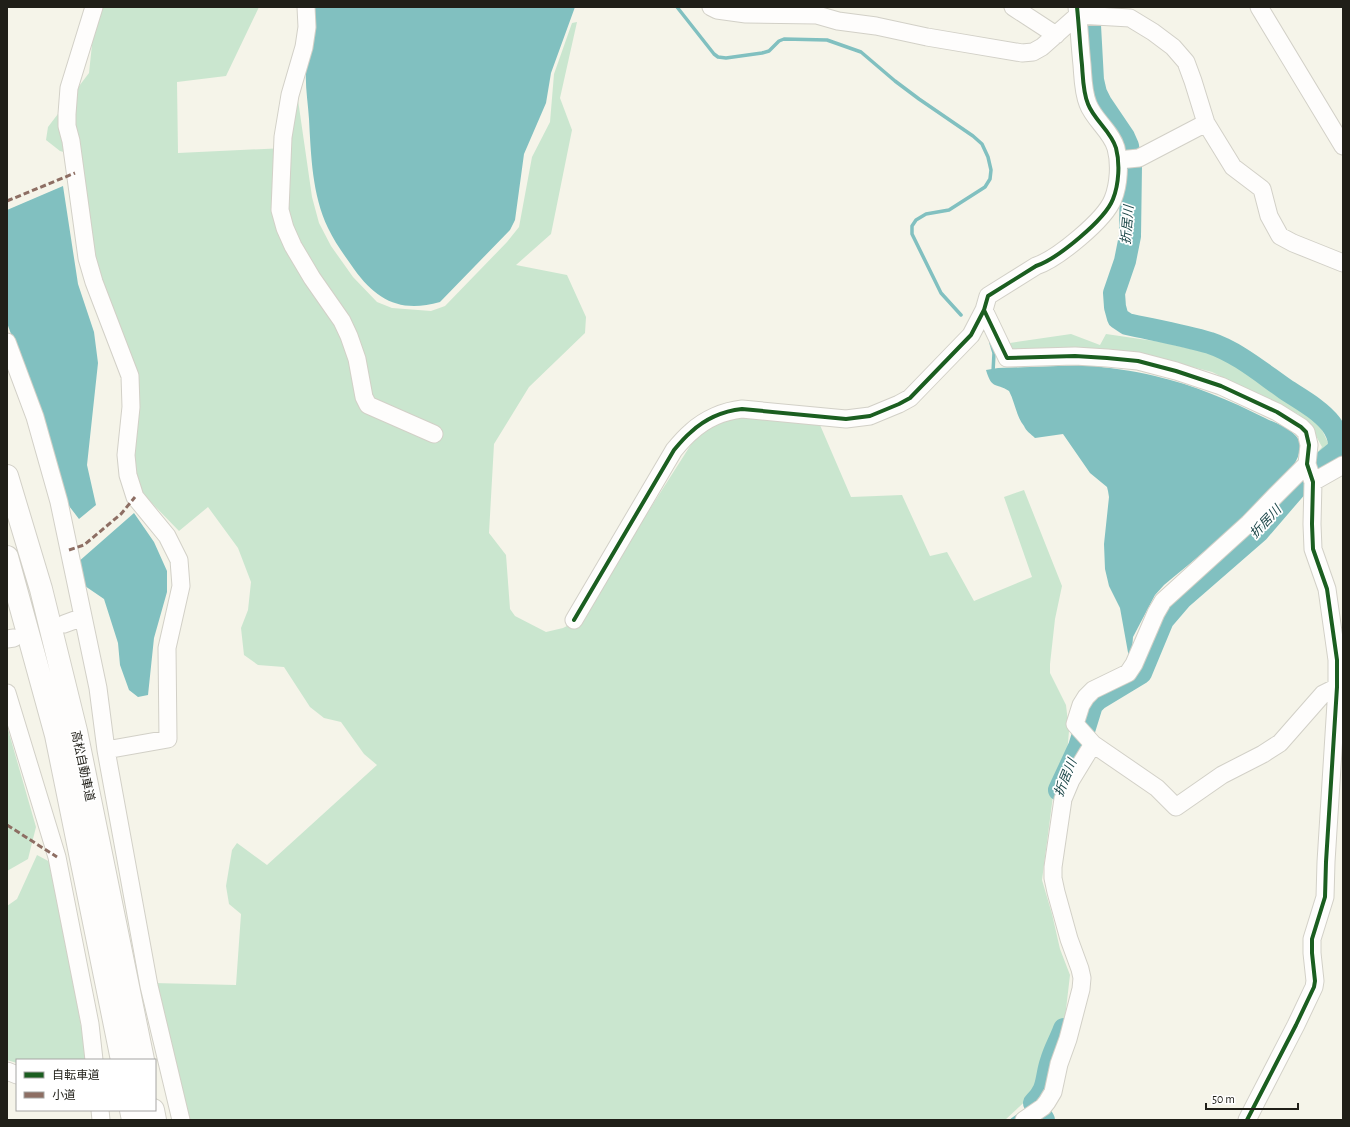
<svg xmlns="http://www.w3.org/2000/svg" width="1350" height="1127" viewBox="0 0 1350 1127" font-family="'Alegreya Sans','Noto Sans JP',sans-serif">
	<rect width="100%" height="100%" fill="#f5f4e9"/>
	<path fill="#cae6cf" d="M96 7H259L226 76 177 82 178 153 285 148 297 93 312 197 319 223 331 246 353 277 377 302 392 308 431 311 445 306 507 242 519 227 532 157 550 122 554 74 572 23 577 22 560 98 572 130 551 234 516 265 567 275 586 317 585 333 529 387 494 444 489 533 506 555 510 609 515 616 546 632 563 628 579 620 699 432 739 416 759 415 820 425 851 497 902 495 930 556 947 552 974 601 1032 577 1004 497 1024 490 1062 586 1055 619 1050 664V673L1066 705 1069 731 1066 766 1053 796 1042 880 1052 914 1060 949 1070 975 1065 1018 1046 1065 1043 1085 1005 1120H188L153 983 236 985 241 914 229 904 226 886 232 850 237 843 267 865 377 765 364 754 341 722 324 718 310 707 284 667 258 665 244 655 241 628 248 610 251 582 238 548 208 507 179 531 143 494 136 473 133 448 138 385 102 291 88 226 78 156 60 151 46 140 48 127 89 73Z
		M1071 334 1100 345 1106 334 1161 342 1213 354 1236 364 1315 419 1323 432 1331 449 1322 457 1315 455 1322 447 1309 423 1298 414 1212 372 1149 356 1013 351 1010 343Z
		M7 726 36 827 28 859 7 871Z
		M37 855 52 863 87 1060H17V1063L7 1060V906L17 899Z"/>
	<path fill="#81c0c0" d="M313 7H575L551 73 546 103 524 154 515 220 510 230 440 302C401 313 377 301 354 269 345 256 335 243 328 228 312 195 311 155 309 119 308 103 305 86 306 70 307 49 311 28 313 7Z
		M63 186 78 284 94 332 98 363 87 465 96 505 79 519 66 502 40 413 7 323V210Z
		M1086 365C1109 368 1132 370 1155 376 1194 385 1229 400 1265 418 1275 423 1288 427 1296 436 1300 440 1301 448 1299 453 1297 464 1286 473 1278 482 1242 521 1204 552 1164 585L1155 595 1133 637 1132 650 1129 658 1120 608 1109 586 1105 569 1104 544 1109 497 1108 491 1107 487 1090 473 1063 434 1035 438C1031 434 1026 431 1024 426 1016 416 1015 402 1009 391 995 382 992 390 986 370L998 368Z
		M134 513 154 542 167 571V592L154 638 148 695 138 697 129 690 120 665 118 643 104 599 85 586 81 588 77 563Z"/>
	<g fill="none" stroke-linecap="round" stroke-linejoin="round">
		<path stroke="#81c0c0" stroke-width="3.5" d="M677 7 714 54 718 57 726 58 762 53 769 51 779 41 784 39 827 40 861 52 895 81 919 99 973 136 982 144 988 157 991 170 990 179 985 187 949 210 926 214 916 220 912 226V234L941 293 961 315
			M991 343 994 353 993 372
			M1012 1120 1019 1115"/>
		<path stroke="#81c0c0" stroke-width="22" d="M1059 790 1079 747 1092 705 1098 699 1141 673 1163 620 1181 599 1258 532 1295 489 1316 468 1339 449C1340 439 1337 432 1331 424 1319 409 1300 399 1285 389 1262 373 1237 352 1210 343 1183 335 1154 330 1127 324L1118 318 1115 307 1114 293 1125 261 1130 236 1131 166 1128 146 1124 137 1101 103 1096 93 1093 80 1089 7
			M1044 1120 1034 1103C1049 1089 1045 1078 1051 1061 1054 1050 1060 1040 1064 1029"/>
		<g stroke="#d2d0c7" stroke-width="19">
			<path id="minor" d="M94 7 69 88 67 114V126L71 141 87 258 94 282 130 376 131 407 126 455 128 475 135 497 167 536 179 560 181 586 167 648 168 739 106 750
				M306 7 307 27 304 47 290 95 283 137 280 210 285 228 293 246 312 278 342 321 349 336 357 359 364 397 368 405 434 434
				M711 7 717 10 746 14 817 15 838 21 876 26 927 37 1022 53 1033 52 1042 47 1078 15 1130 18 1153 32 1173 47 1186 62 1193 81 1206 123 1233 167 1262 189 1269 216 1280 236 1293 243 1343 263
				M1013 7 1056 35
				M1259 7 1343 146
				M1118 160 1139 158 1206 123
				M984 310 1007 358 1075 356 1107 358 1138 361 1176 371 1221 386 1277 412 1301 427 1306 432 1309 445 1307 464 1313 482 1312 524 1313 549 1327 589 1337 660V687L1326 862 1325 897 1312 939V953L1315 981 1314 987 1296 1025 1247 1120
				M7 342 35 417 59 502 98 688 106 750 149 986 181 1120
				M1307 464 1275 496 1249 523 1163 601 1156 613 1134 664 1128 673 1093 690 1086 697 1081 705 1075 724 1093 744 1157 788 1176 807 1222 775 1263 754 1280 743 1323 694 1337 687
				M1313 482 1343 465
				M574 620 674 450C679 444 685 437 691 432 705 419 724 411 742 409L846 419 870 416 899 404 910 398 971 335 984 310 988 296 1036 266C1057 259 1105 220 1113 199 1119 184 1120 163 1116 148 1111 131 1094 120 1088 104 1083 92 1083 78 1082 65 1080 46 1079 26 1077 7
				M64 624 83 617
				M7 639 14 638
				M7 693 57 857 90 1024 94 1060
				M7 1071 17 1075
				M100 1110 101 1120
				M1024 1120 1043 1107 1047 1102 1053 1092 1059 1064 1068 1039 1081 989 1082 978 1080 969 1069 939 1056 892 1053 878V867L1063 799 1071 780 1093 744"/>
		</g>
		<g stroke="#d2d0c7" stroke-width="24">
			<path id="highway" d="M7 476 41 589 76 731 143 1060
				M7 557 56 735 122 1060
				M131 1110 133 1120
				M153 1110 155 1120"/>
		</g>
		<use href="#minor" stroke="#fefdfc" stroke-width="17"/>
		<use href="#highway" stroke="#fefdfc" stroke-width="22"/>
		<path stroke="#8d6e63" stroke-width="3" stroke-dasharray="6 3" stroke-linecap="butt" d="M7 201 75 173
			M69 550 84 545 121 514 135 497
			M7 825 57 857"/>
		<g stroke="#fff" stroke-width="6">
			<path id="cycleway" d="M984 310 1007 358 1075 356 1107 358 1138 361 1176 371 1221 386 1277 412 1301 427 1306 432 1309 445 1307 464 1313 482 1312 524 1313 549 1327 589 1337 660V687L1326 862 1325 897 1312 939V953L1315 981 1314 987 1296 1025 1247 1120
				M574 620 674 450C679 444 685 437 691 432 705 419 724 411 742 409L846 419 870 416 899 404 910 398 971 335 984 310 988 296 1036 266C1057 259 1105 220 1113 199 1119 184 1120 163 1116 148 1111 131 1094 120 1088 104 1083 92 1083 78 1082 65 1080 46 1079 26 1077 7"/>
		</g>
		<use href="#cycleway" stroke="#1b5e20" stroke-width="4"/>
	</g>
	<g text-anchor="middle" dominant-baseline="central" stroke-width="3.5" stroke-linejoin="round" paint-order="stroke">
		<g font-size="12" fill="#201f18" stroke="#fff">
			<text transform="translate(83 766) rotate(78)">高松自動車道</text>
		</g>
		<g font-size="13" font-style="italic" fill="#1f494b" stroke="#fff">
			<text transform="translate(1128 225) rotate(-85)">折居川</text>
			<text transform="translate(1266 522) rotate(-47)">折居川</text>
			<text transform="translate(1066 778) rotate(-68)">折居川</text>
		</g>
	</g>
	<rect width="1350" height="1127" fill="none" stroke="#201f18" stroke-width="16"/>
	<rect x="16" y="1059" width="140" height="52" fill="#ffffff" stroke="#a6a5a3"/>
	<rect x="24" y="1072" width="20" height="6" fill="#1b5e20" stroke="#a6a5a3"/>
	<text x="52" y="1079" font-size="12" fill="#201f18">自転車道</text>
	<rect x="24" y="1092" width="20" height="6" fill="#8d6e63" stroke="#a6a5a3"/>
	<text x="52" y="1099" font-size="12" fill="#201f18">小道</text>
	<path d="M1206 1103v6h92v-6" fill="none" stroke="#201f18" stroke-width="2"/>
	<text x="1212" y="1103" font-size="12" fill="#201f18" stroke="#ffffff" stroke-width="3" paint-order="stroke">50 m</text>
</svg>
